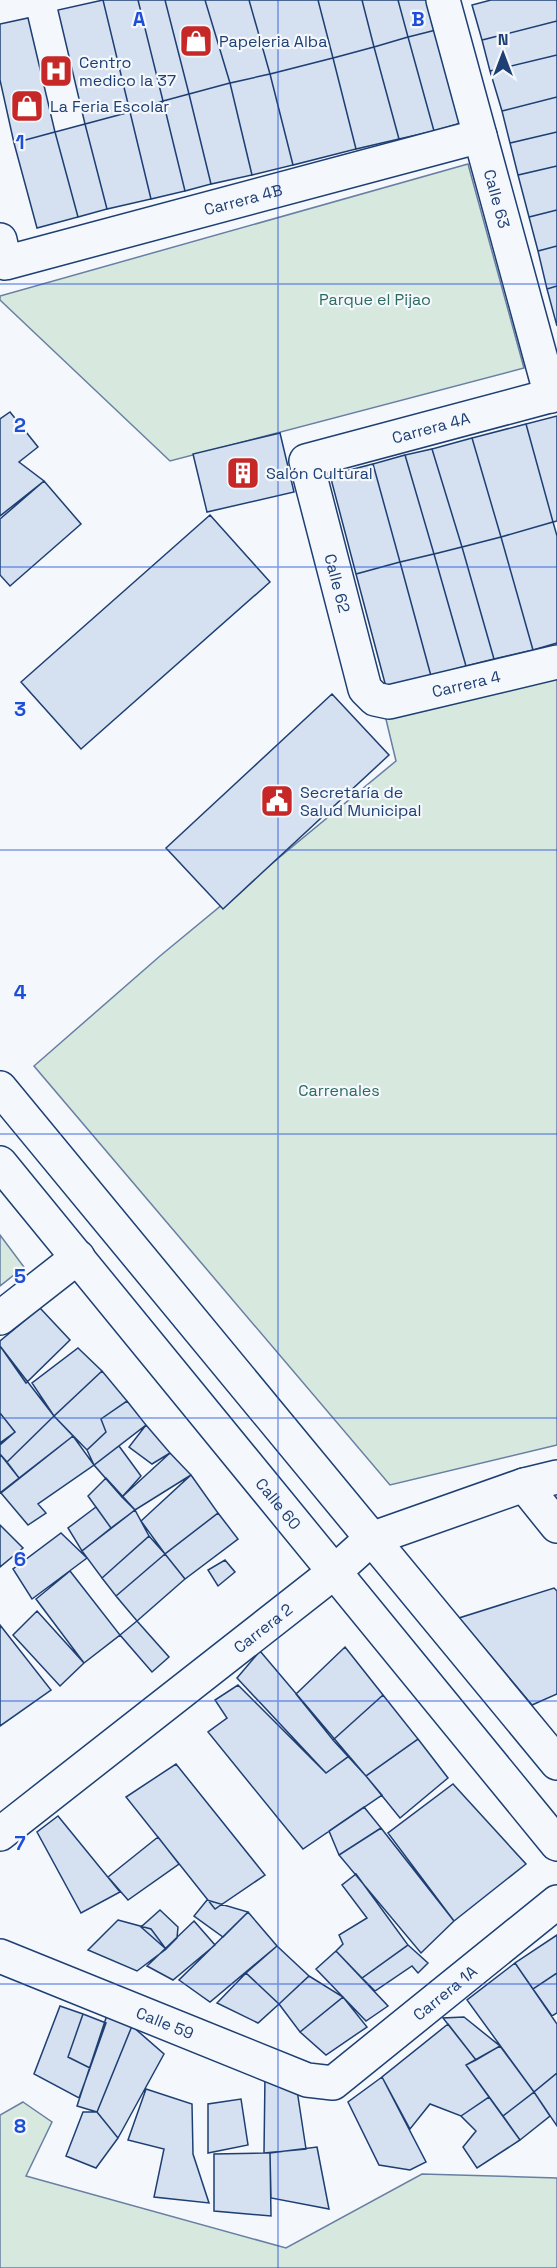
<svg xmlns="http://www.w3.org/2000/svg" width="557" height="2268" viewBox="0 0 557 2268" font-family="'Space Grotesk',sans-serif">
	<rect width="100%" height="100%" fill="#f4f7fb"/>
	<path fill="#d7e8df" stroke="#687fa3" stroke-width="1.5" d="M468 164 524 368 170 461 0 300V296Z
		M557 671V1445L390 1485 34 1066 160 956 396 761 384 711Z
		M0 1235 24 1267 0 1286Z
		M23 2102 52 2122 26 2176 286 2248 422 2174 557 2178V2268H0V2115Z"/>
	<path fill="#d5e0f0" stroke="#1d3f73" stroke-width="1.5" d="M103 0 130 112 85 124 58 10Z
		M103 0H138L163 101 130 112Z
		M138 0H165L189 94 163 101Z
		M165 0H205L230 83 189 94Z
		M205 0H249L270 74 230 83Z
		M249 0H318L333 58 270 74Z
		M318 0H362L374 47 333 58Z
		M362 0H398L408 37 374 47Z
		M398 0H436L444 28 408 37Z
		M491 0H557V21L482 40 472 5Z
		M28 18 55 132 14 143 0 80V24Z
		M557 21V55L490 71 482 40Z
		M444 28 468 121 434 131 408 37Z
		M408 37 434 131 399 139 374 47Z
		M374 47 399 139 356 149 333 58Z
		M557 55V97L502 111 490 71Z
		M333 58 356 149 293 165 270 74Z
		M270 74 293 165 252 175 230 83Z
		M230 83 252 175 211 184 189 94Z
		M189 94 211 184 185 191 163 101Z
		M557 97V132L510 143 502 111Z
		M163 101 185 191 151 199 130 112Z
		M130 112 151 199 107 209 85 124Z
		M85 124 107 209 78 217 55 132Z
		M55 132 78 217 37 228 14 143Z
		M557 132V166L518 175 510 143Z
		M557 166V210L529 217 518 175Z
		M557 210V246L538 251 529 217Z
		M557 246V286L547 289 538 251Z
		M557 286V326L547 289Z
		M10 412 38 447 19 462 44 481 0 516V419Z
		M557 416V521L553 522 526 424Z
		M526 424 553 522 501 537 472 438Z
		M280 433 294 492 207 512 193 454Z
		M472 438 501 537 462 547 432 449Z
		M432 449 462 547 434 554 405 455Z
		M405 455 434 554 400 562 373 464Z
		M373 464 400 562 356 574 330 475Z
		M44 481 81 524 10 586 0 575V519Z
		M210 515 270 582 81 749 21 682Z
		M553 522 557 536V643L533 650 501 537Z
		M501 537 533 650 494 659 462 547Z
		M462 547 494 659 466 666 434 554Z
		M434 554 466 666 431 676 400 562Z
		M400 562 431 676 386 687 356 574Z
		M332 694 389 755 223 909 166 848Z
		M40 1308 70 1340 26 1383 0 1346V1341Z
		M0 1346 54 1416 7 1462 0 1454V1445L15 1432 0 1413Z
		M78 1348 102 1371 54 1416 32 1383Z
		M102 1371 127 1401 101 1419 106 1432 87 1450 54 1416Z
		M127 1401 146 1425 94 1465 87 1450 106 1432 101 1419Z
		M0 1413 15 1432 0 1443Z
		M54 1416 73 1436 19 1478 7 1462Z
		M146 1425 170 1453 152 1464 129 1447Z
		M73 1436 94 1465 38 1504 46 1513 28 1525 1 1493Z
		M119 1446 141 1476 122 1497 94 1465Z
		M170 1453 191 1475 135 1510 122 1497Z
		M0 1454 19 1478 0 1493Z
		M191 1475 218 1513 165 1554 141 1521Z
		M106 1478 135 1510 111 1528 88 1496Z
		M96 1507 111 1528 82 1551 68 1528Z
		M135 1510 149 1536 102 1578 82 1551Z
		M218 1513 238 1539 185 1579 165 1554Z
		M0 1525 23 1548 0 1567Z
		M61 1533 87 1558 32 1599 13 1569Z
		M149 1536 165 1554 116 1596 102 1578Z
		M165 1554 185 1579 137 1621 116 1596Z
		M225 1560 235 1572 218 1586 208 1570Z
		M70 1571 120 1635 84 1663 36 1599Z
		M554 1588 557 1591V1694L532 1705 459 1618Z
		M37 1611 84 1663 60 1686 13 1635Z
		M137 1621 169 1657 152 1672 120 1635Z
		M0 1625 51 1690 0 1726Z
		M345 1647 383 1695 333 1740 296 1694Z
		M260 1651 349 1756 326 1773 237 1678Z
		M238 1685 326 1773 349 1756 382 1795 303 1849 208 1732 227 1718 215 1700Z
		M383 1695 418 1739 366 1776 333 1740Z
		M418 1739 448 1778 400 1818 366 1776Z
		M176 1764 265 1875 215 1909 126 1797Z
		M453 1784 526 1864 454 1921 388 1833Z
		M364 1807 381 1828 339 1855 329 1831Z
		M58 1816 120 1892 81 1913 37 1832Z
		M381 1828 454 1921 421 1953 339 1855Z
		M158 1837 179 1864 128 1900 108 1877Z
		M356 1874 408 1945 362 1978 336 1951 343 1944 339 1935 367 1918 342 1885Z
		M207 1900 248 1912 223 1937 194 1916Z
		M160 1910 178 1927 177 1938 166 1949 141 1927Z
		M248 1912 277 1946 210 2002 179 1980Z
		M118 1920 151 1929 166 1949 137 1971 88 1950Z
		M194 1921 215 1945 173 1980 147 1966Z
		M557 1935V1973L533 1989 515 1963Z
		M408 1945 428 1963 418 1973 412 1966 375 1991 362 1978Z
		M277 1946 309 1976 279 2004 246 1973Z
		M336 1951 388 2006 366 2021 316 1969Z
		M515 1963 557 2024V2073L534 2092 467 2000Z
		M246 1973 279 2004 258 2023 217 2003Z
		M557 1973V2013L552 2016 533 1989Z
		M309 1976 343 1997 300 2032 279 2004Z
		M343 1997 367 2027 326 2055 300 2032Z
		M60 2006 83 2014 68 2057 90 2068 79 2098 34 2074Z
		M83 2014 106 2023 90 2068 68 2057Z
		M107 2015 132 2026 97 2112 77 2106Z
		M464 2017 500 2046 476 2060 443 2018Z
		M448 2024 476 2060 466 2065 489 2097 461 2116 430 2104 410 2129 382 2077Z
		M132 2026 164 2054 118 2138 97 2112Z
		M500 2046 534 2092 503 2116 466 2065Z
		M557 2073V2126L534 2092Z
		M265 2076 297 2090 306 2149 264 2153Z
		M382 2077 426 2162 410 2170 379 2165 348 2102Z
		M146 2089 192 2104 193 2154 209 2203 154 2197 164 2149 128 2140Z
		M534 2092 550 2116 520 2140 503 2116Z
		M489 2097 520 2140 477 2168 463 2147 476 2131 461 2116Z
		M241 2099 248 2145 208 2153V2104Z
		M83 2112H97L118 2138 96 2168 66 2156Z
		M317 2147 329 2209 271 2198 270 2153Z
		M264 2153H270L271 2216 214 2211V2154Z"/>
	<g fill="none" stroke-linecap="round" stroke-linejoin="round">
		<g stroke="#1d3f73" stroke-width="36">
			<g id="minor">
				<path id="s1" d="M443 0 551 396"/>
				<path id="s2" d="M0 240 5 263 480 136"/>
				<path id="s3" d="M557 394 306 461 365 689 375 699 389 702 557 662"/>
				<path d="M0 1318 78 1257"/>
				<path d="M524 1485 557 1526"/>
				<path id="s4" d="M0 1834 333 1573 371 1539 524 1485 557 1477"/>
				<path id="s5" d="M0 1956 307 2080 333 2083 557 1902"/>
			</g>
		</g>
		<g stroke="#1d3f73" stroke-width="36">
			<g id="major">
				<path d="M0 1088 557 1763"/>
				<path id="s6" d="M0 1163 557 1844"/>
			</g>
		</g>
		<use href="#minor" stroke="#f4f7fb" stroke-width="33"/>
		<use href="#major" stroke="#f4f7fb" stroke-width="33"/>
	</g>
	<path fill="none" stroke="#1d4ed8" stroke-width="1.5" stroke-opacity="0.55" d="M278 0V2268M0 284H557M0 567H557M0 850H557M0 1134H557M0 1418H557M0 1701H557M0 1984H557"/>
	<defs>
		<g id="shop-square" transform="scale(1.725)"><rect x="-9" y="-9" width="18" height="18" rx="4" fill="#c62828" stroke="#f4f7fb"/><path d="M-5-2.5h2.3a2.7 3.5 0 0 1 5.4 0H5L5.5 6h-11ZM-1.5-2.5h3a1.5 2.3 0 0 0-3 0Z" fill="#fff"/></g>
		<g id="hospital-square" transform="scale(1.725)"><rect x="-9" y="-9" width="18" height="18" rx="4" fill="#c62828" stroke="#f4f7fb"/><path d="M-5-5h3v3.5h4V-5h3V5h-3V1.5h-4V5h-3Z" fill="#fff"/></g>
		<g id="building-square" transform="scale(1.725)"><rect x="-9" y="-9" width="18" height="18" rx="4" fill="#c62828" stroke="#f4f7fb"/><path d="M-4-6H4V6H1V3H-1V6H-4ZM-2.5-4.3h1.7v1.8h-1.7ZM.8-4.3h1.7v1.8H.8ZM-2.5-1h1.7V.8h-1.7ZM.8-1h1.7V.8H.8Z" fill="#fff"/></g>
		<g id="civic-square" transform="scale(1.725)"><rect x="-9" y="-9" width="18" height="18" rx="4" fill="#c62828" stroke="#f4f7fb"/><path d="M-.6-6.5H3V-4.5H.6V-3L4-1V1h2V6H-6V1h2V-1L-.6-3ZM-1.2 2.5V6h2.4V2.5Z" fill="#fff"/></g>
	</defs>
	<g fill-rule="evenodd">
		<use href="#shop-square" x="196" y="41"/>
		<use href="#hospital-square" x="56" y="71"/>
		<use href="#shop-square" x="27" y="106"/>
		<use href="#building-square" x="243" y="473"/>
		<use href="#civic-square" x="277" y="801"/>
	</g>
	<g text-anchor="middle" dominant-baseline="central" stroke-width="4.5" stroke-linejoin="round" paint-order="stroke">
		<g font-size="16" fill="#1d3f73" stroke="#f4f7fb" text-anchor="start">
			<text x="219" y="41">Papeleria Alba</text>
			<text x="79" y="62">Centro<tspan x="79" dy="18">medico la 37</tspan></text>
			<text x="50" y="106">La Feria Escolar</text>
			<text x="266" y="473">Salón Cultural</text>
			<text x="300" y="792">Secretaría de<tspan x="300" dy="18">Salud Municipal</tspan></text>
		</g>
		<g font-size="16" fill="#1d3f73" stroke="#f4f7fb">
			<text stroke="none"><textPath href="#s1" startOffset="206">Calle 63</textPath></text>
			<text stroke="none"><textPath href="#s2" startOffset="270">Carrera 4B</textPath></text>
			<text transform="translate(431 428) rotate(-15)">Carrera 4A</text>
			<text stroke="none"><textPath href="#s3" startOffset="386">Calle 62</textPath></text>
			<text stroke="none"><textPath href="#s3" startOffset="603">Carrera 4</textPath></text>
			<text stroke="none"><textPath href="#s6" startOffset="440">Calle 60</textPath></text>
			<text stroke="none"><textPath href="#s4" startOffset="334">Carrera 2</textPath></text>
			<text stroke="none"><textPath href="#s5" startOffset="501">Carrera 1A</textPath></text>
			<text stroke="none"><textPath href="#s5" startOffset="178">Calle 59</textPath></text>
		</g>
		<g font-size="16" fill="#2c6c60" stroke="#f4f7fb">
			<text x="375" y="299">Parque el Pijao</text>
			<text x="339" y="1090">Carrenales</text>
		</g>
	</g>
	<g font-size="20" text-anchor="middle" font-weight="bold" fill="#1d4ed8" stroke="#f4f7fb" stroke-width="4.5" stroke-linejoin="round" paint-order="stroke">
		<text x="139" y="26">A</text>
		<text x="418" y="26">B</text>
		<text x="20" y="149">1</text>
		<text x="20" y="432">2</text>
		<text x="20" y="716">3</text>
		<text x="20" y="999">4</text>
		<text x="20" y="1283">5</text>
		<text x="20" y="1566">6</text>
		<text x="20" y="1850">7</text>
		<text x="20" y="2133">8</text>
	</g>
	<g transform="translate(503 54)" stroke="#f4f7fb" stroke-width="4.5" paint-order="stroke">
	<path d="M0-4.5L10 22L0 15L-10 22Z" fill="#1d3f73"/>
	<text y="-9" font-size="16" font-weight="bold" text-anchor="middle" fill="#1d3f73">N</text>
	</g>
</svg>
